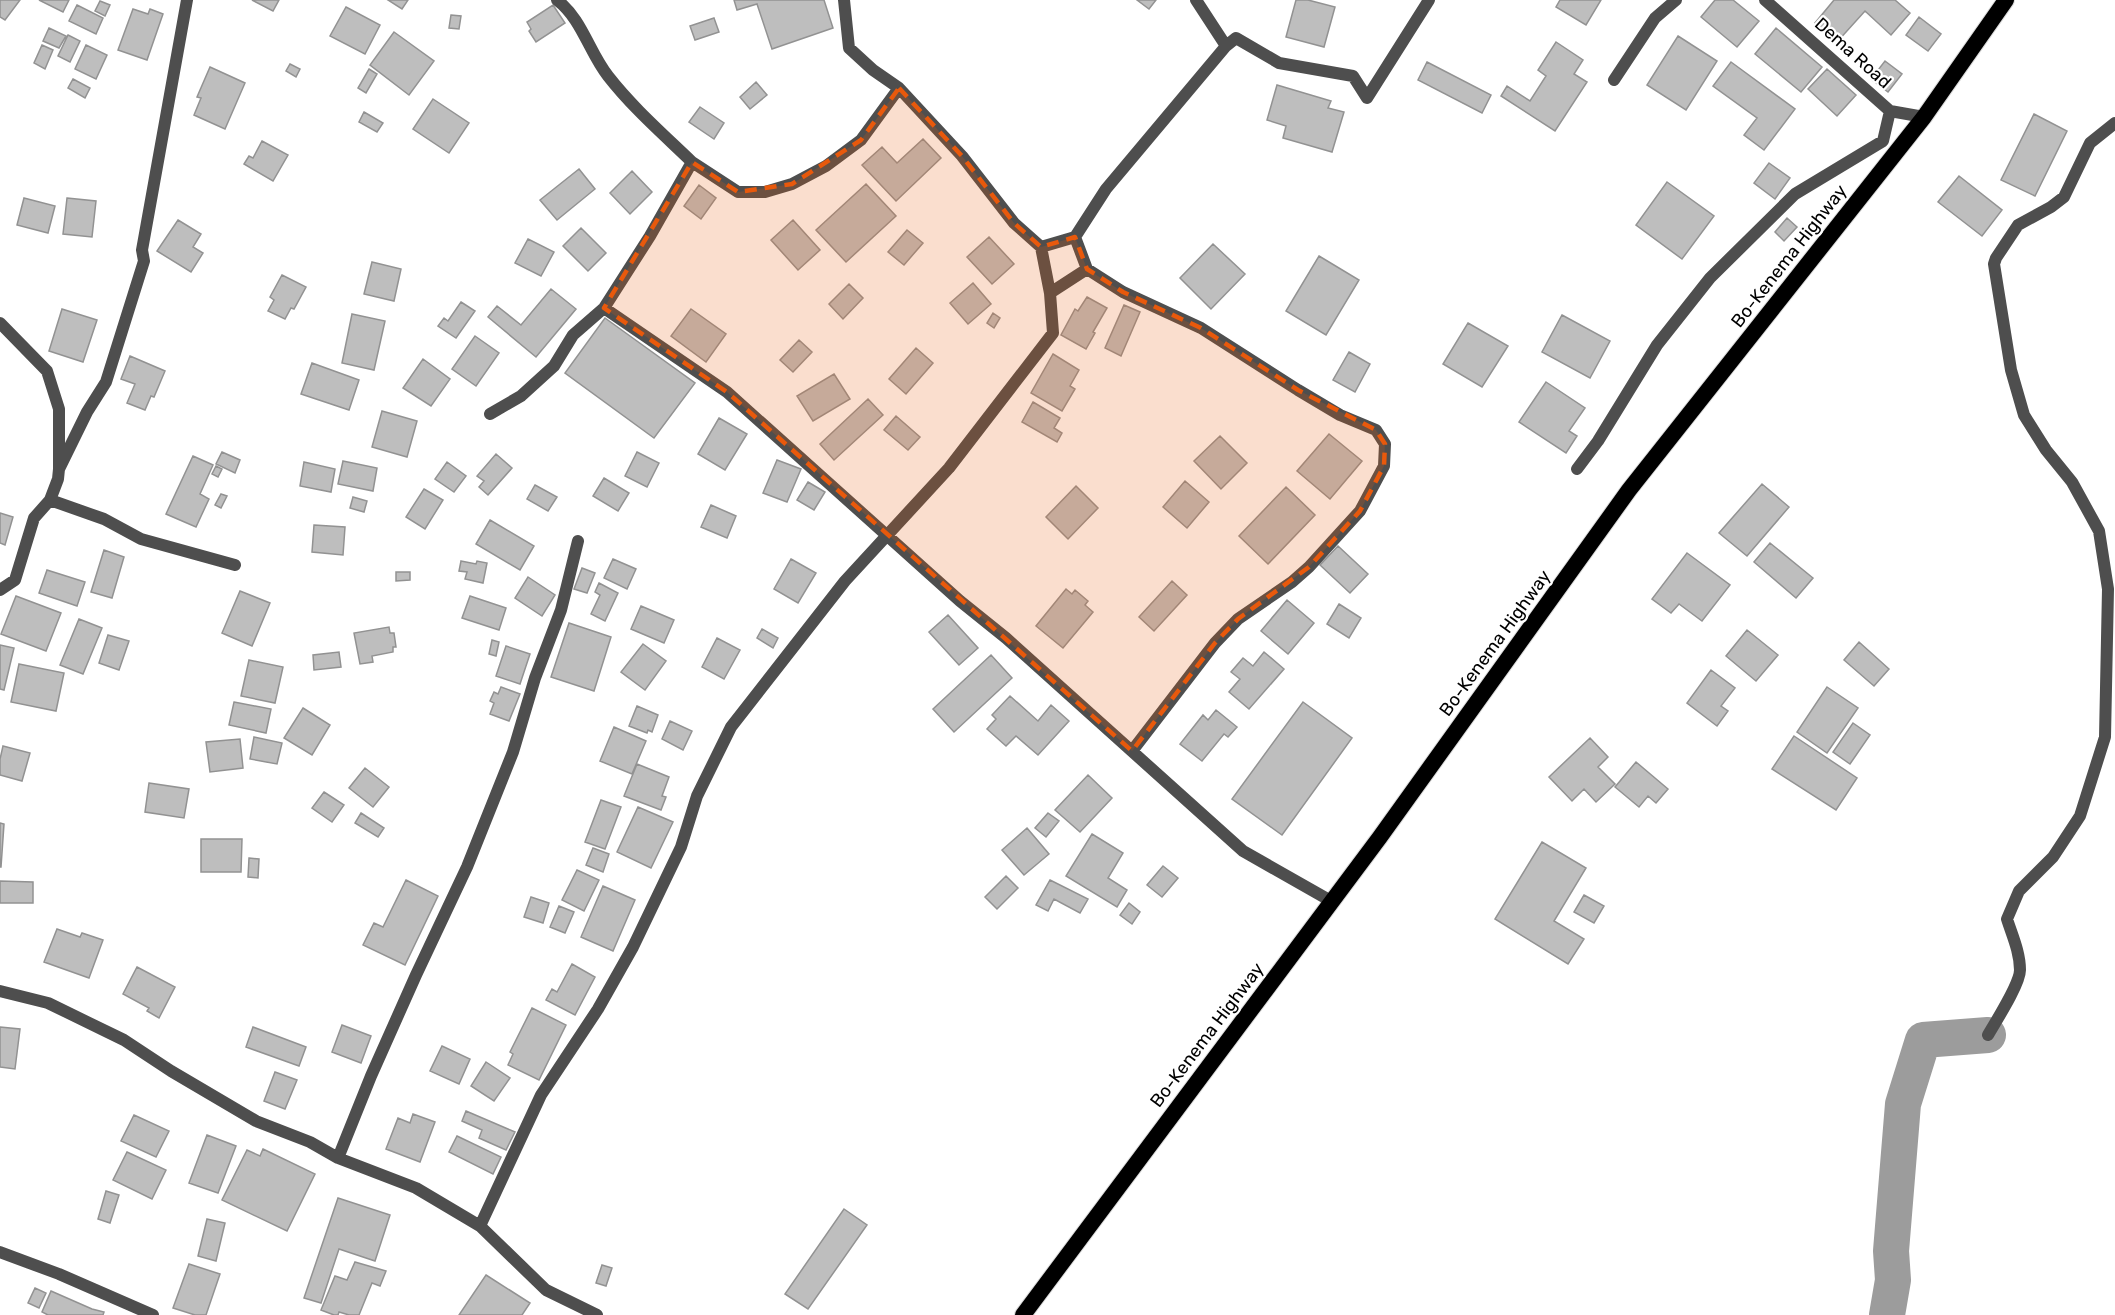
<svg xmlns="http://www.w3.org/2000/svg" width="2115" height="1315" viewBox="0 0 2115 1315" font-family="Rubik,sans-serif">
	<rect width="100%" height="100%" fill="#fff"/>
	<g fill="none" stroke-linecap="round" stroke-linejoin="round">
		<path stroke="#9c9c9c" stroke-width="36" d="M1887 1315 1893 1280 1891 1251 1903 1104 1923 1040 1988 1035"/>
	</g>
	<path fill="#bebebe" stroke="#929292" stroke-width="1.5" d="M0 0H20L5 20 0 17Z
		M39 0H69L63 12Z
		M252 0H279L273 11Z
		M388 0H408L402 9Z
		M734 0H824L833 28 772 49 757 4 737 10Z
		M1137 0H1156L1149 9Z
		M1296 0H1308L1335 7 1324 47 1286 37Z
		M1560 0H1601L1586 25 1556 7Z
		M1715 0H1733L1759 21 1737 47 1701 17Z
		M1834 0H1895L1910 13 1891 35 1865 11 1837 42 1815 23Z
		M100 1 110 5 105 16 95 11Z
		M77 5 103 18 96 34 69 21Z
		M553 5 565 23 536 42 529 31 531 29 527 22Z
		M346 7 380 25 365 54 330 36Z
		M133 9 148 14 150 9 163 14 147 60 118 50Z
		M451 15 461 16 459 29 449 28Z
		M1919 17 1941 34 1928 51 1906 35Z
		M714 18 719 32 695 40 690 26Z
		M49 28 66 36 59 48 43 41Z
		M1776 28 1822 67 1801 92 1755 54Z
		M394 32 434 61 409 95 370 65Z
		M68 35 80 41 70 62 58 56Z
		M1678 36 1717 61 1686 110 1647 85Z
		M1556 42 1583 60 1574 74 1587 82 1555 131 1501 96 1507 86 1530 101 1546 76 1538 70Z
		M42 45 53 50 45 69 34 63Z
		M86 45 107 55 96 79 75 69Z
		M1885 61 1902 74 1888 92 1871 79Z
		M1427 62 1491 95 1482 113 1418 80Z
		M1731 62 1795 109 1764 150 1744 135 1757 118 1713 86Z
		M290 64 300 69 296 77 286 71Z
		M210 67 245 83 225 129 194 115 201 98 197 97Z
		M369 69 377 74 366 93 358 88Z
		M1827 69 1856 95 1837 116 1808 89Z
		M73 79 90 88 85 98 68 88Z
		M756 82 767 95 750 109 740 97Z
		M1277 85 1331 101 1328 108 1344 112 1332 152 1283 138 1286 126 1267 120Z
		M433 99 469 123 449 153 413 129Z
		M700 107 724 123 714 139 689 122Z
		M364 112 383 123 377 132 359 122Z
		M2034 114 2067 131 2035 196 2001 180Z
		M923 139 941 158 896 201 862 165 882 147 897 163Z
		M262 141 288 155 273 181 244 164 249 156 253 158Z
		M1769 163 1790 178 1775 199 1754 183Z
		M579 169 595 189 557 220 540 200Z
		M632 171 652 192 630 214 610 193Z
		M1959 176 2002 210 1982 236 1938 202Z
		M1667 182 1714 216 1682 259 1636 225Z
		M866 184 896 216 846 262 816 230Z
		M699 185 716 198 701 219 684 206Z
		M24 198 55 206 48 233 17 225Z
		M67 198 96 201 92 237 63 234Z
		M1787 218 1797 227 1784 241 1775 232Z
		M178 220 201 234 193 247 203 253 191 272 157 251Z
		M793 220 820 250 798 270 771 240Z
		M581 228 606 253 588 271 563 246Z
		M907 230 923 243 904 265 888 252Z
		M989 237 1014 264 992 284 967 257Z
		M528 239 554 252 541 276 515 263Z
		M1213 244 1245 274 1211 309 1180 278Z
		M1319 256 1359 280 1326 335 1286 311Z
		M372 262 401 269 394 301 364 294Z
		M282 275 306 287 294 309 291 308 285 319 268 311 274 300 270 297Z
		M973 283 991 304 968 324 950 303Z
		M849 284 863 298 843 319 829 304Z
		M551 289 576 309 536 357 488 317 497 306 521 325Z
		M1087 297 1107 308 1093 332 1095 333 1086 349 1061 335 1075 309 1078 311Z
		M461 302 475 311 456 338 438 326 444 318 448 321Z
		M1124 305 1140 312 1121 356 1105 348Z
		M62 309 97 320 83 362 49 351Z
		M691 309 726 334 706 362 671 336Z
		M993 313 1000 318 994 328 987 323Z
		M352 314 385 321 374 370 342 363Z
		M1562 315 1610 341 1590 378 1542 352Z
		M605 318 695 383 654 438 565 373Z
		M1468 323 1508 346 1482 387 1443 364Z
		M475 336 499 353 476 386 452 369Z
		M799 340 812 352 793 372 780 360Z
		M916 348 933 363 906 394 889 379Z
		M1349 352 1370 364 1355 392 1333 380Z
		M1053 354 1079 370 1070 386 1075 389 1062 411 1031 393Z
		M130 356 165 371 154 397 151 396 145 410 127 403 135 384 121 379Z
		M423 359 450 379 431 406 403 388Z
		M312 363 359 380 349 410 301 394Z
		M834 374 850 399 813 421 797 396Z
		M1546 382 1585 408 1569 431 1577 436 1566 453 1519 422Z
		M868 399 883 415 834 460 820 444Z
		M1033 402 1060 418 1054 428 1062 433 1057 442 1022 422Z
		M382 411 417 421 407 457 372 447Z
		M896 416 920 437 908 450 884 430Z
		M719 418 747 434 725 470 698 454Z
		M1329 434 1362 461 1330 499 1297 471Z
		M1220 436 1247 463 1221 489 1194 461Z
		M222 452 240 460 235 473 216 464Z
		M637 452 659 463 647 487 625 476Z
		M496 454 512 468 488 495 479 487 484 481 477 476Z
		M193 456 213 465 200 494 209 499 196 527 166 514Z
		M777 460 801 469 787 502 763 493Z
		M343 461 377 468 373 491 338 484Z
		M304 462 335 469 331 492 300 486Z
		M447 462 466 476 454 492 435 479Z
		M216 466 222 469 218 477 212 474Z
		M604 478 629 493 618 511 593 496Z
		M1185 481 1209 502 1187 528 1163 507Z
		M808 482 825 492 814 510 797 500Z
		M1762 484 1789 507 1747 556 1719 533Z
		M535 485 557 497 548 511 527 499Z
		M1076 486 1098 508 1068 539 1046 517Z
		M1286 487 1315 515 1268 564 1239 536Z
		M424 489 443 500 425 529 406 517Z
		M221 494 227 496 221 508 215 505Z
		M353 497 367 501 364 512 350 508Z
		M711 505 736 516 727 538 701 527Z
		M0 513 13 517 5 545 0 543Z
		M490 520 534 546 520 570 476 544Z
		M314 525 345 527 343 555 312 552Z
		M1770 543 1813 578 1796 598 1754 562Z
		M1338 546 1368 574 1350 593 1320 565Z
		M104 550 124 557 112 598 91 592Z
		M1687 553 1730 585 1702 621 1679 604 1671 613 1652 599Z
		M613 559 636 569 627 589 604 578Z
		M791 559 816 573 798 603 774 589Z
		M461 561 476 564 477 561 487 563 483 583 465 579 467 572 459 571Z
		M582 568 595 573 587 593 574 589Z
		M47 570 85 582 77 606 39 593Z
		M396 572H410V580L396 581Z
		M528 577 555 595 542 616 515 598Z
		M1172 581 1187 595 1154 631 1139 617Z
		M599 583 618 593 605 621 591 614 600 595 595 592Z
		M1066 589 1072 594 1075 590 1088 601 1085 605 1093 612 1063 648 1036 626Z
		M240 591 270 603 252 646 222 633Z
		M16 596 61 613 46 651 1 634Z
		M470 596 506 608 499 630 462 618Z
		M1287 600 1314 623 1288 654 1261 631Z
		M1339 604 1361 618 1349 638 1327 624Z
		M641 606 674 620 664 643 631 629Z
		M948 615 978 648 959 665 929 632Z
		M79 619 102 628 83 674 60 665Z
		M569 623 611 637 594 691 551 677Z
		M389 627 390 633H394L396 647H393V652L372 656 373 662 360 664 354 633Z
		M762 629 778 638 773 648 757 638Z
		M1747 630 1778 655 1756 681 1726 656Z
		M108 635 129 641 119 670 99 663Z
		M717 638 740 650 724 679 702 667Z
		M492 640 499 642 496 656 489 654Z
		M1859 642 1889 669 1874 686 1844 660Z
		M643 644 666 661 645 690 621 672Z
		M0 645 14 648 4 690 0 689Z
		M506 646 530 654 520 684 496 676Z
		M339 652 341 667 314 670 313 655Z
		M1264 652 1284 669 1249 709 1229 692 1240 679 1231 672 1243 658 1253 666Z
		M991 655 1012 678 954 732 933 709Z
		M249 660 283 667 275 703 241 696Z
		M19 664 64 673 56 711 11 702Z
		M1711 670 1735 688 1721 706 1728 711 1717 726 1687 703Z
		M501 687 520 694 509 721 490 714 494 703 490 701 494 692 498 694Z
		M1827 687 1858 708 1827 753 1797 732Z
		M1010 696 1038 721 1051 705 1069 721 1038 755 1016 736 1006 746 987 729 996 719 992 715Z
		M234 702 271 709 266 733 229 725Z
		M1303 702 1352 738 1282 835 1232 799Z
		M637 706 658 715 652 732 648 730 647 733 629 726Z
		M303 708 330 725 312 755 284 738Z
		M1216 710 1237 727 1228 737 1224 734 1202 761 1180 744 1203 715 1208 720Z
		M670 721 692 731 683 750 662 739Z
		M1853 723 1870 735 1850 764 1833 752Z
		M614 727 646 741 632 774 600 761Z
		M1794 736 1857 778 1836 810 1772 769Z
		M254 737 282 743 277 764 250 759Z
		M1590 738 1608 757 1598 767 1615 784 1596 802 1584 789 1572 801 1549 777Z
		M240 739 243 768 210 772 206 742Z
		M3 746 30 753 22 781 0 775V759Z
		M1636 762 1668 789 1656 803 1648 796 1639 807 1615 787Z
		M637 764 669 777 662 796 666 797 661 810 624 796Z
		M365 768 389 787 373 807 349 788Z
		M1088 775 1112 798 1080 832 1055 810Z
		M149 783 189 789 184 818 145 812Z
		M324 792 344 805 332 822 312 808Z
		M601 800 621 807 605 849 585 842Z
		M638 807 673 822 651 868 617 852Z
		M361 813 384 828 378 837 355 823Z
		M1048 813 1059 821 1046 837 1035 828Z
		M0 823 4 824 1 867H0Z
		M1027 828 1049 854 1024 875 1002 850Z
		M1092 834 1123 853 1108 878 1127 890 1117 907 1066 876Z
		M201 839H242L241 872H201Z
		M1542 842 1586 868 1554 921 1584 939 1568 964 1495 919Z
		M593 848 609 854 603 872 586 865Z
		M249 858 259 859 258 878 248 877Z
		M1163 866 1178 878 1162 897 1147 885Z
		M577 870 599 880 584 911 562 900Z
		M1006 876 1018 888 997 909 985 897Z
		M406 880 438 896 405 965 363 945 374 923 383 927Z
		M1050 880 1088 899 1080 913 1054 899 1048 911 1036 905Z
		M0 881 33 882V903H0Z
		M603 886 635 900 613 951 581 937Z
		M1584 895 1604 906 1594 923 1574 912Z
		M531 897 549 903 543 923 524 917Z
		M1129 903 1140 912 1132 924 1120 915Z
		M559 906 574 912 565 933 550 927Z
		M57 929 80 937 82 933 103 940 89 978 44 962Z
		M572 964 595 977 575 1015 546 1000 552 989 557 992Z
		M137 967 175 987 159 1018 147 1011 149 1008 123 994Z
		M532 1008 566 1025 539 1080 508 1065 513 1054 510 1052Z
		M342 1025 371 1036 361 1063 332 1052Z
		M0 1027 20 1029 15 1069 0 1067Z
		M253 1027 306 1047 299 1066 246 1047Z
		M442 1046 470 1059 459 1084 430 1071Z
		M486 1062 510 1078 494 1101 471 1086Z
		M275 1072 297 1080 285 1109 264 1101Z
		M466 1111 515 1132 506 1150 479 1138 482 1130 462 1121Z
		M413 1114 435 1122 420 1162 386 1149 398 1118 410 1123Z
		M134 1115 169 1131 156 1157 121 1141Z
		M207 1135 236 1146 218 1193 189 1183Z
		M457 1136 501 1157 493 1174 449 1152Z
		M263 1149 315 1174 287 1231 222 1200 247 1150 260 1156Z
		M127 1152 166 1170 152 1199 113 1180Z
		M106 1191 119 1195 110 1223 98 1219Z
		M338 1198 390 1215 375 1261 339 1249 321 1303 304 1298Z
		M844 1209 867 1225 808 1309 785 1294Z
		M207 1219 225 1223 216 1261 198 1256Z
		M355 1262 386 1271 380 1286 372 1283 359 1315H349L339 1312 338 1315H334L321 1310 335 1276 347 1280Z
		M189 1264 220 1274 206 1315H195L173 1308Z
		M602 1265 612 1268 606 1286 596 1283Z
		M486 1275 530 1303 522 1315H459Z
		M35 1288 46 1293 39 1308 28 1303Z
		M51 1291 92 1309 104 1312 103 1315H48L42 1312Z"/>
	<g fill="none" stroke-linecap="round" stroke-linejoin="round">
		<g stroke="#dbdbdb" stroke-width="18">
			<path id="trunk" d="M1023 1315 1380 837 1629 490 1924 117 2006 0"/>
		</g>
		<path stroke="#4e4e4e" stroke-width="12" d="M1196 0 1226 46 1236 38 1279 63 1353 76 1367 98 1429 0
			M1765 0 1890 111 1924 117
			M1614 80 1655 18 1676 0
			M692 162 738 192H765L792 184 826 166 861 140 899 88
			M1075 237 1087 269
			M1041 247 1075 237 1106 189 1226 46
			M1050 293 1087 269 1123 292 1201 328 1298 390 1340 415 1376 430 1385 444 1384 466 1360 511 1309 567 1292 582 1238 619 1215 643 1132 751
			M604 308 727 392 960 601 1006 638 1243 851 1331 901
			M0 323 47 371 59 409V469L58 479 50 500 34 518 15 580 0 590
			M490 414 521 396 554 366 573 335 604 308 650 236 692 162C663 134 633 108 608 76 589 52 582 19 557 0
			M59 469 87 412 106 382 144 261 142 250 187 0
			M1577 469 1598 441 1657 345 1710 278 1795 194 1883 141 1890 111
			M50 500 104 519 141 539 235 565
			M0 991 48 1003 124 1040 171 1071 256 1121 310 1142 338 1158 416 1188 480 1226 546 1290 597 1315
			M1988 1035C1996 1021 2020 984 2020 970 2020 952 2012 935 2007 919L2019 891 2053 857 2080 816 2105 737 2108 589 2099 531 2072 482 2046 450 2024 415 2011 370 1994 264 1996 258 2018 225 2051 207 2064 197 2090 143 2115 123
			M338 1158 371 1076 416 975 467 867 513 752 535 678 561 610 578 541
			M480 1226 541 1095 598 1009 633 947 681 847 697 796 731 727 845 581 949 468 1053 333 1050 293 1041 247 1014 223 962 156 899 88 873 70 849 48 844 0
			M0 1252 59 1274 153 1315"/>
		<use href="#trunk" stroke="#000" stroke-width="16"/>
	</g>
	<path fill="#e8590c" fill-opacity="0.2" stroke="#e8590c" stroke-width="4.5" stroke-dasharray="12 8" stroke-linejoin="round" d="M899 88 962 156 1014 223 1041 247 1075 237 1087 269 1123 292 1201 328 1298 390 1376 430 1385 444 1384 466 1360 511 1309 567 1238 619 1215 643 1132 751 727 392 604 308 692 162 738 192 792 184 861 140Z"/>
	<g text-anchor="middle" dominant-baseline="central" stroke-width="4.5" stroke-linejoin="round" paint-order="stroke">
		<g font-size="18" fill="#000" stroke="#fff">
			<text transform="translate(1853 53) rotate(42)">Dema Road</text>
			<text transform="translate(1789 256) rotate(-52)">Bo-Kenema Highway</text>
			<text transform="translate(1495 643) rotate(-54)">Bo-Kenema Highway</text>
			<text transform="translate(1207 1035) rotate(-53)">Bo-Kenema Highway</text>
		</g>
	</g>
</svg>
